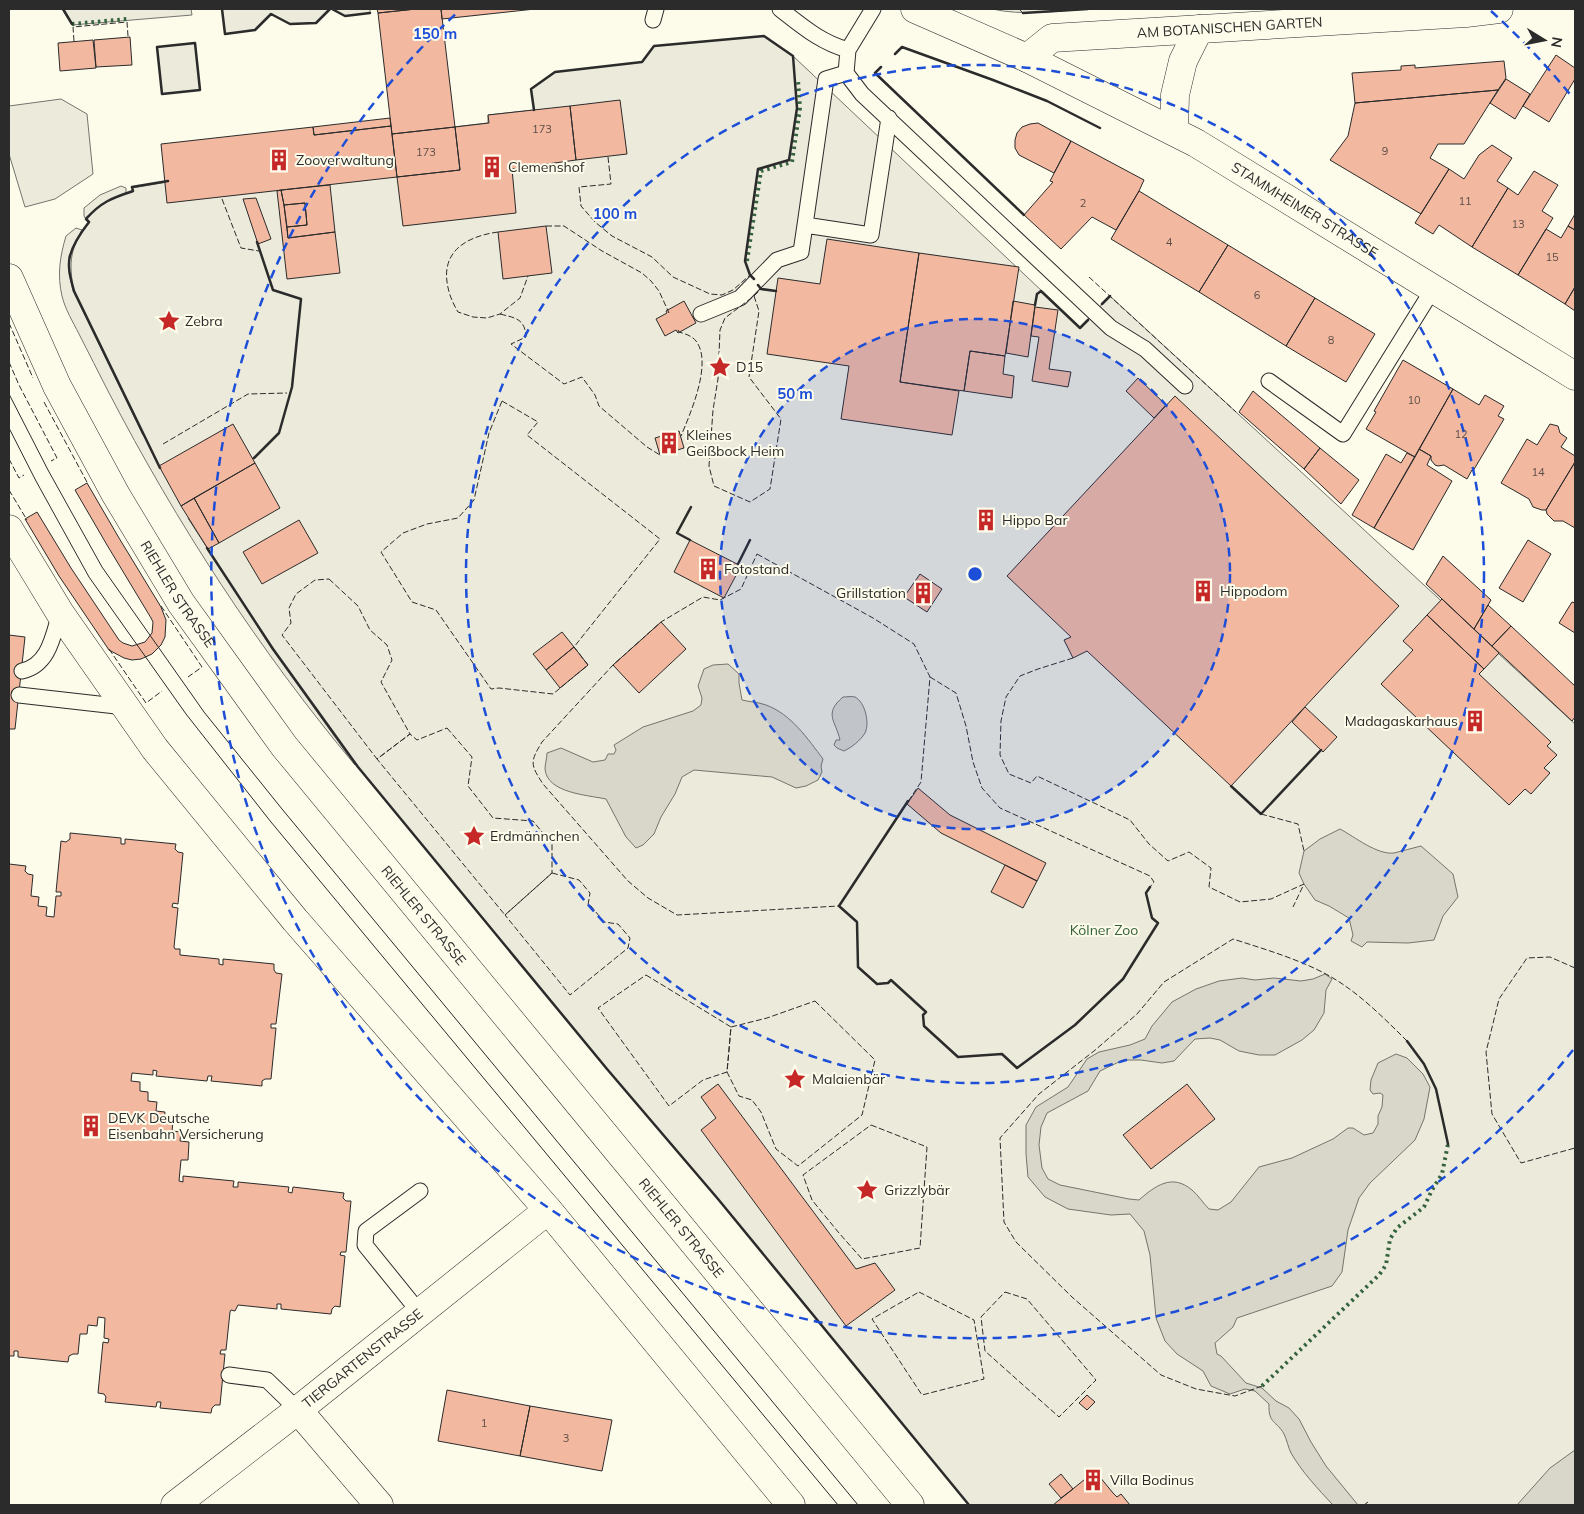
<svg xmlns="http://www.w3.org/2000/svg" width="1584" height="1514" viewBox="0 0 1584 1514" font-family="Mulish,sans-serif">
	<rect width="100%" height="100%" fill="#fdfbea"/>
	<path fill="#ecebdb" stroke="#74746e" d="M62 9H191L192 15 72 25Z
		M222 9H330L316 23 290 24 272 14 255 30 225 34Z
		M332 9H370V13L345 16Z
		M992 9H1088C1056 11 1023 16 992 9Z
		M764 36 793 56 1080 327 1110 296 1575 724V1505H969L718 1199 607 1069 358 767 274 650 188 518 272 649 355 765C259 650 177 524 108 391 98 372 89 353 79 334 73 322 65 309 62 296 57 275 60 256 66 236L76 228 82 230 69 256V272L73 291 143 435 74 291C68 262 70 245 90 222L86 219 94 211 85 218 84 216V208L100 195 121 186 126 188V194L133 192 132 188 173 181 392 134 488 123V115L534 110 531 89 555 72 642 62 654 46Z
		M195 43 200 90 162 94 157 47Z
		M61 99 87 114 93 174 55 199 25 207 9 154V106Z"/>
	<path fill="#d8d7c9" stroke="#74746e" d="M728 664 739 674V683L742 700C750 702 758 702 766 705 791 714 808 739 823 759L821 766 822 772 818 780 806 786 796 788 772 777 694 770 682 777 675 794 661 817 654 834 643 845 636 848 626 837 606 799C587 795 547 793 545 769 545 764 547 758 547 753L561 748 593 762 605 760 608 754H614L616 750 614 745 643 727 693 711 701 705 702 698 698 686 704 669 713 665Z
		M843 697C846 697 852 696 855 697 865 702 870 723 865 733 860 741 852 747 844 751L837 748 834 745 836 740H840C836 721 823 714 843 697Z
		M1340 829C1355 837 1377 855 1394 853 1403 851 1412 848 1421 846L1453 874 1458 897 1443 916 1434 940 1408 943 1367 942 1362 947 1351 941 1353 935 1349 918 1329 906 1315 900 1304 884 1299 873 1304 851 1320 839Z
		M1325 974 1332 979 1326 990 1324 1013 1314 1030 1302 1040 1275 1055H1259L1239 1051 1220 1040 1210 1038 1195 1039 1174 1061 1162 1063 1141 1060H1123L1100 1071 1088 1091 1047 1113 1041 1127 1039 1145 1042 1168 1048 1179 1060 1185 1129 1199 1139 1200C1155 1186 1172 1173 1192 1190 1198 1195 1203 1203 1209 1209L1218 1210 1231 1202 1259 1167 1292 1158 1333 1139 1348 1128H1353L1364 1135 1373 1133 1378 1124V1116L1382 1107 1383 1095 1380 1093 1373 1094 1370 1090 1371 1080 1378 1063 1396 1054 1407 1058 1423 1074 1430 1087 1424 1119 1415 1140 1370 1183 1359 1198 1348 1230 1342 1272 1332 1286 1237 1318 1233 1327 1215 1343 1217 1354 1221 1356 1246 1383 1262 1388 1276 1401 1289 1408 1299 1419 1311 1442 1326 1466 1358 1505H1333C1318 1489 1302 1472 1291 1453 1288 1447 1287 1440 1284 1434 1277 1421 1268 1424 1269 1404L1255 1391 1245 1389 1230 1394 1211 1386 1203 1371 1177 1354 1165 1341 1156 1318 1150 1255 1144 1231 1130 1214 1111 1215 1068 1209 1045 1197 1028 1177 1026 1154V1125L1036 1107 1068 1087 1087 1059 1099 1052 1130 1045 1145 1039 1152 1026 1172 1002 1196 989 1219 981 1242 978 1255 980 1274 978 1301 981 1313 979Z
		M1575 1450V1505H1517L1550 1468Z"/>
	<path fill="#f2b8a0" stroke="#2b2b2b" d="M377 9H416L378 13Z
		M416 9H441L455 127 392 134 378 13Z
		M441 9H535L442 19Z
		M130 37 132 65 96 67 94 40Z
		M93 40 96 68 60 71 58 43Z
		M1556 55 1575 68V79L1549 122 1523 106Z
		M1504 61 1506 78 1498 90 1355 103 1352 73 1401 70V66L1415 65V68Z
		M1506 79 1530 94 1515 119 1490 103Z
		M1498 90 1464 144H1438L1430 158 1449 169 1421 214 1330 160 1348 136 1355 103Z
		M620 100 627 154 576 160 570 106Z
		M570 106 576 160 512 169 516 213 403 226 397 177 460 170 455 127 489 123 488 115Z
		M390 118 391 126 314 135 313 127Z
		M1038 123 1071 141 1054 173 1019 155 1015 148V140L1017 133 1022 127 1030 124Z
		M391 126 397 177 167 203 161 144 313 127 314 135Z
		M455 127 460 170 397 177 392 134Z
		M1071 141 1144 180 1139 191 1116 230 1092 217 1061 249 1024 215 1053 182 1050 181Z
		M1492 145 1512 158 1497 181 1508 188 1472 247 1439 225 1433 234 1415 223 1449 169 1464 179 1479 155Z
		M1534 171 1558 185 1542 211 1553 218 1518 275 1472 247 1508 188 1518 195Z
		M330 185 335 232 288 238 287 227 307 225 305 203 284 205 281 190Z
		M281 190 284 205 288 238 335 232 340 273 287 279 277 191Z
		M1139 191 1228 245 1199 292 1111 239Z
		M256 198 271 239 258 244 243 199Z
		M305 203 307 225 287 227 284 205Z
		M1575 214V230L1568 226Z
		M546 226 552 273 503 279 498 232Z
		M1568 226 1575 230V287L1565 304 1518 275 1546 229 1561 238Z
		M827 239 919 253 900 382 959 391 952 435 841 419 849 366 767 354 778 278 820 284Z
		M1228 245 1315 298 1286 346 1199 292Z
		M919 253 1019 267 1005 356 970 351 964 391 900 382Z
		M1575 287V311L1565 304Z
		M1315 298 1375 334 1346 382 1286 346Z
		M684 301 696 323 678 333 676 330 665 336 656 319 667 313 666 311Z
		M1013 301 1035 305 1028 357 1006 353Z
		M1035 307 1058 310 1049 369 1071 372 1068 387 1032 381 1039 337 1031 336Z
		M970 351 1005 356 1003 374 1014 376 1012 398 964 391Z
		M1403 360 1453 389 1415 457 1366 429 1376 412 1374 411Z
		M1138 378 1166 405 1154 418 1126 391Z
		M1453 389 1479 405 1485 395 1504 406 1498 416 1504 419 1473 471 1472 470 1467 479 1444 465 1438 466 1435 465 1431 460V456L1419 449Z
		M1253 391 1320 448 1304 469 1239 412Z
		M1175 396 1399 606 1231 786 1087 651 1073 658 1064 640 1071 637 1007 576Z
		M233 424 255 463 181 506 159 466Z
		M1550 424 1558 426 1560 433 1567 438 1561 447 1575 456V462L1546 510H1542L1533 507 1529 499 1501 483 1527 439 1537 445Z
		M679 431 684 448 660 455 655 438Z
		M1320 448 1359 480 1341 504 1304 469Z
		M1419 449 1431 456 1427 465 1452 481 1413 550 1374 528Z
		M1407 453 1415 457 1374 528 1352 515 1386 454 1401 463Z
		M1575 462V528L1563 521H1554L1547 514 1546 510Z
		M255 463 280 508 219 543 194 498Z
		M87 483 119 538 161 607 166 620 165 637 161 645 152 654 141 659 132 660 124 658 109 650 59 576 25 519 37 512 71 568 119 640 123 643 132 646 145 642 152 633 153 622 151 618 107 545 75 490Z
		M194 498 219 543 208 549 181 506Z
		M988 508 994 513 993 526 985 530 979 526 980 511Z
		M299 520 318 553 262 584 243 552Z
		M690 540 741 566 724 598 674 572Z
		M1528 540 1551 554 1523 602 1499 588Z
		M1443 556 1491 600 1474 629 1426 584Z
		M920 574 942 589 927 612 904 597Z
		M1442 599 1499 653 1484 669 1427 615Z
		M1572 602 1575 603V633L1559 623Z
		M1488 605 1511 626 1492 646 1474 629Z
		M1427 615 1484 669 1479 674 1551 742 1547 746 1557 755 1544 768 1550 773 1531 794 1525 789 1509 805 1381 684 1413 650 1403 641Z
		M661 622 686 649 639 693 613 665Z
		M1511 626 1575 686V717L1572 721 1492 646Z
		M562 632 574 647 546 670 533 654Z
		M9 635 25 637 15 729H9Z
		M574 647 588 665 560 688 546 670Z
		M1305 707 1337 737 1323 752 1292 722Z
		M918 788 950 815 1046 863 1037 881 941 833 907 804Z
		M70 833 121 838V844H125V839L176 844 175 849 178 852 183 853 178 904 173 903 172 907 178 908 174 947 175 949H180V955L219 959V964L223 965V959L274 964V970L276 973 282 974 276 1024H271V1028H276L271 1079H265L262 1081V1086L211 1081 212 1076H208L207 1081 156 1076 157 1071 153 1070V1075L132 1073 131 1081 140 1082V1091L148 1092V1101L157 1102 156 1111 165 1112 164 1121 173 1122 172 1131 181 1132 180 1141 189 1142 188 1160H181L179 1181 183 1182V1176L234 1181 233 1187H238V1182L289 1187 288 1192 292 1193 293 1187 344 1193 343 1198 346 1201H351L346 1252H341L340 1255 345 1256 340 1307 335 1306 332 1309 331 1314 281 1309V1304H277V1309L238 1305 235 1311 231 1310 230 1312 226 1350H221L220 1354H225L220 1405H215L212 1408 211 1413 160 1408 161 1402H157L156 1407 105 1402 106 1397 104 1394 98 1393 103 1342 108 1343 109 1339 104 1338 105 1318 98 1317 97 1326 88 1325 87 1334H80L78 1354H73L69 1356 68 1362 18 1357V1351H14V1356H9V864L26 866 25 871 28 874 33 875 31 896 39 897 38 906 47 907 46 916 54 917 56 896H61V892H56L61 841 66 842 70 839Z
		M1005 865 1037 881 1023 908 991 892Z
		M718 1084 856 1269 875 1263 895 1290 846 1326 701 1130 716 1118 701 1097Z
		M1187 1084 1215 1119 1151 1169 1123 1135Z
		M447 1390 530 1406 520 1456 438 1441Z
		M1087 1395 1095 1402 1087 1410 1079 1403Z
		M530 1406 612 1420 602 1471 520 1456Z
		M1095 1471 1113 1493 1117 1497 1121 1494 1130 1505H1053Z
		M1061 1474 1073 1489 1061 1498 1049 1484Z"/>
	<g fill="none" stroke-linecap="round" stroke-linejoin="round">
		<g stroke="#2b2b2b" stroke-width="17">
			<path id="lane" d="M780 9C802 26 820 42 848 50
				M873 9 848 50 846 73 862 94 1111 328 1145 349 1185 386
				M653 20 656 9
				M805 225 826 79 846 73
				M701 314 740 298 777 260 801 252 805 225 871 235 889 118
				M1269 381 1343 434 1433 289
				M22 671C49 665 53 636 60 613
				M19 695 125 707
				M420 1313 365 1245 366 1231 420 1191
				M229 1375 267 1380 298 1410"/>
		</g>
		<g stroke="#2b2b2b" stroke-width="29">
			<g id="street">
				<path id="s1" d="M1027 58 1052 38 1466 13 1499 9"/>
				<path d="M1174 131 1175 95 1183 61 1199 29"/>
				<path d="M298 1410 379 1505"/>
				<path id="s2" d="M175 1505 298 1410 548 1210"/>
			</g>
		</g>
		<g stroke="#2b2b2b" stroke-width="29">
			<g id="secondary">
				<path id="s3" d="M915 9 1027 58 1196 143 1575 376"/>
				<path id="s4" d="M9 278 57 386 116 495 181 603 284 746 910 1505"/>
				<path d="M9 529 60 613 155 749 295 920 548 1210 791 1505"/>
			</g>
		</g>
		<use href="#lane" stroke="#fdfbea" stroke-width="15"/>
		<use href="#street" stroke="#fdfbea" stroke-width="28"/>
		<use href="#secondary" stroke="#fdfbea" stroke-width="28"/>
		<path stroke="#2b2b2b" stroke-width="1" d="M9 394 48 470 102 567 204 712 282 809 858 1505
			M9 428 36 481 89 577 186 714 271 822 838 1505"/>
		<path stroke="#34623c" stroke-width="4" stroke-dasharray="2.5 4" stroke-linecap="butt" d="M72 24 127 19
			M747 261 761 171 792 162 800 108 798 80
			M1262 1386 1379 1275 1386 1265 1390 1239 1397 1228 1424 1207 1432 1190 1442 1174 1448 1144"/>
		<path stroke="#2b2b2b" stroke-width="1" stroke-dasharray="6 2.5" stroke-linecap="butt" d="M1019 9 1023 13
			M74 41 73 27 127 22 128 36
			M608 157 611 184 579 187 581 206 595 222 612 236 652 257 673 277 710 294 722 295 733 290 750 275
			M222 199 241 248 259 251
			M546 226H564L602 251 642 273 651 281 659 291 669 313
			M498 232C462 237 437 255 450 295 452 301 455 307 458 312L473 317 487 318 500 314 520 298 528 276
			M1089 277 1236 412
			M754 296 759 311 749 377 781 419 770 489 750 502 714 486 709 466 713 410 718 379 720 330 725 318 754 296 761 289
			M500 314C516 318 525 319 526 337L511 344 564 384 582 377 595 395 599 406 647 447 660 455
			M9 323 33 378
			M678 330 679 332C686 334 692 336 696 341 713 363 690 414 681 436
			M9 362 19 385 57 458 51 461
			M502 401 538 422 527 435 660 539 574 647 588 665 553 694 499 688 491 689 436 610 412 602 381 552 403 533 427 524 458 518 474 500 489 433Z
			M44 402 88 484
			M163 444 248 394 287 393
			M9 459 19 478 24 475
			M9 490 27 520
			M757 554 873 618 914 644 930 677 921 782 839 906 677 915 648 898 628 881 543 784C530 764 530 762 542 742L613 665 661 622 703 597 720 600 741 589Z
			M329 579 358 606 370 630 387 645 392 660 381 682 410 734 377 759 282 635 291 623 289 608 296 594 315 580Z
			M161 606 202 667 188 677
			M109 649 146 703 162 691
			M1073 658 1038 669 1020 676 1006 697 1001 721 1000 755 1009 774 1031 783 1037 776 1130 820 1149 844 1168 861 1189 852 1211 868 1209 887 1240 902 1271 899 1304 884 1293 907
			M930 677 956 693 966 726 973 762 982 788 1000 808 1150 876 1154 882 1150 887
			M447 728 472 757 468 786 493 818 533 821 552 844V873L505 915 377 759 410 734 417 740Z
			M1261 814 1298 824 1304 851
			M552 873 579 880 590 893 588 905 591 906 604 922 618 924 630 938 628 948 570 995 505 915Z
			M1575 968 1550 957 1527 958 1499 999 1486 1052 1492 1114 1521 1163 1575 1148
			M646 975 731 1027 727 1072 703 1080 669 1106 598 1008Z
			M815 1001 875 1060 862 1115 798 1166 776 1149 761 1112 752 1100 739 1096 727 1072 731 1027 767 1018Z
			M871 1125 927 1147 920 1248 862 1259 839 1233 812 1200 803 1175Z
			M919 1292 974 1320 984 1379 922 1395 872 1319Z
			M1005 1292 1027 1299 1096 1380 1059 1417 985 1351 981 1317Z
			M1262 1386 1235 1396 1196 1389 1161 1375 1072 1297 1016 1242 1004 1222 1000 1138 1039 1094 1094 1051 1137 1014 1164 982 1233 939C1264 949 1295 958 1324 973 1355 989 1382 1016 1407 1041
			M1364 1505 1368 1502"/>
		<path stroke="#2b2b2b" stroke-width="2.5" d="M63 9 72 24
			M222 9 225 34 255 30 271 14 290 24 316 23 330 9
			M332 9 345 16 370 13
			M1023 13 1088 9
			M195 43 200 90 162 94 157 47Z
			M895 54 902 47 993 80 1047 101 1100 128
			M881 67 875 73 1024 215
			M534 110 531 89 555 72 642 62 654 46 764 36 793 56 797 108 789 160 758 169 745 261 750 275 754 279
			M758 285 761 289 776 291
			M1102 304 1110 296
			M1035 305 1037 294 1041 291 1080 328 1088 320
			M254 458 279 433 292 387 301 299 273 290 257 242
			M160 468 74 291C71 280 67 267 70 256 73 244 82 231 89 222L86 219C101 202 112 198 133 191L132 187 168 181
			M690 540 677 533 691 507
			M207 548 273 649 358 767 607 1069 718 1199 969 1505
			M738 564 750 540
			M1231 786 1261 814 1321 750
			M908 801 839 906 857 922 858 967 877 984 888 983 891 980 926 1012 923 1015 924 1026 958 1057 1002 1054 1017 1068 1075 1025 1123 979 1158 923 1152 918 1146 893 1150 887
			M1407 1041 1424 1064 1436 1089 1448 1144"/>
	</g>
	<circle cx="975" cy="574" r="255" fill="#1d4ed8" fill-opacity=".12"/>
	<g fill="none" stroke="#1d4ed8" stroke-width="2.5" stroke-dasharray="9 6">
		<circle cx="975" cy="574" r="255"/>
		<circle cx="975" cy="574" r="509"/>
		<path d="M1573 1050A764 764 0 1 1 459 11M1491 11A764 764 0 0 1 1573 98"/>
	</g>
	<defs>
		<g id="building-bare" transform="scale(1.725)"><path d="M-4-6H4V6H1V3H-1V6H-4ZM-2.5-4.3h1.7v1.8h-1.7ZM.8-4.3h1.7v1.8H.8ZM-2.5-1h1.7V.8h-1.7ZM.8-1h1.7V.8H.8Z" fill="#c62828" stroke="#fdfbea" stroke-width="2.5" paint-order="stroke"/></g>
		<g id="sight-bare" transform="scale(1.725)"><path d="M0-6L1.8-2.2L6-1.7L2.9 1.2L3.7 5.4L0 3.3L-3.7 5.4L-2.9 1.2L-6-1.7L-1.8-2.2Z" fill="#c62828" stroke="#fdfbea" stroke-width="2.5" paint-order="stroke"/></g>
	</defs>
	<g fill-rule="evenodd">
		<use href="#building-bare" x="279" y="160"/>
		<use href="#building-bare" x="492" y="167"/>
		<use href="#sight-bare" x="169" y="321"/>
		<use href="#sight-bare" x="720" y="367"/>
		<use href="#building-bare" x="669" y="443"/>
		<use href="#building-bare" x="986" y="520"/>
		<use href="#building-bare" x="708" y="569"/>
		<use href="#building-bare" x="1203" y="591"/>
		<use href="#building-bare" x="923" y="593"/>
		<use href="#building-bare" x="1475" y="721"/>
		<use href="#sight-bare" x="474" y="836"/>
		<use href="#sight-bare" x="795" y="1079"/>
		<use href="#building-bare" x="91" y="1126"/>
		<use href="#sight-bare" x="867" y="1190"/>
		<use href="#building-bare" x="1093" y="1480"/>
	</g>
	<g text-anchor="middle" dominant-baseline="central" stroke-width="4" stroke-linejoin="round" paint-order="stroke">
		<g font-size="11" fill="#5d4e48">
			<text x="542" y="129">173</text>
			<text x="1385" y="151">9</text>
			<text x="426" y="152">173</text>
			<text x="1465" y="201">11</text>
			<text x="1083" y="203">2</text>
			<text x="1518" y="224">13</text>
			<text x="1169" y="242">4</text>
			<text x="1552" y="257">15</text>
			<text x="1257" y="295">6</text>
			<text x="1331" y="340">8</text>
			<text x="1414" y="400">10</text>
			<text x="1461" y="434">12</text>
			<text x="1538" y="472">14</text>
			<text x="484" y="1423">1</text>
			<text x="566" y="1438">3</text>
		</g>
		<g font-size="14" fill="#2b2b2b" stroke="#fdfbea">
			<text stroke="none"><textPath href="#s1" startOffset="210">AM BOTANISCHEN GARTEN</textPath></text>
			<text stroke="none"><textPath href="#s3" startOffset="439">STAMMHEIMER STRASSE</textPath></text>
			<text stroke="none"><textPath href="#s4" startOffset="359">RIEHLER STRASSE</textPath></text>
			<text stroke="none"><textPath href="#s4" startOffset="764">RIEHLER STRASSE</textPath></text>
			<text stroke="none"><textPath href="#s4" startOffset="1169">RIEHLER STRASSE</textPath></text>
			<text stroke="none"><textPath href="#s2" startOffset="238">TIERGARTENSTRASSE</textPath></text>
		</g>
		<g font-size="14" fill="#2b2b2b" stroke="#fdfbea" text-anchor="start">
			<text x="296" y="160">Zooverwaltung</text>
			<text x="508" y="167">Clemenshof</text>
			<text x="185" y="321">Zebra</text>
			<text x="736" y="367">D15</text>
			<text x="686" y="435">Kleines<tspan x="686" dy="16">Geißbock Heim</tspan></text>
			<text x="1002" y="520">Hippo Bar</text>
			<text x="724" y="569">Fotostand</text>
			<text x="1220" y="591">Hippodom</text>
			<text x="906" y="593" text-anchor="end">Grillstation</text>
			<text x="1458" y="721" text-anchor="end">Madagaskarhaus</text>
			<text x="490" y="836">Erdmännchen</text>
			<text x="812" y="1079">Malaienbär</text>
			<text x="108" y="1118">DEVK Deutsche<tspan x="108" dy="16">Eisenbahn Versicherung</tspan></text>
			<text x="884" y="1190">Grizzlybär</text>
			<text x="1110" y="1480">Villa Bodinus</text>
		</g>
		<g font-size="14" fill="#34623c" stroke="#fdfbea">
			<text x="1104" y="930">Kölner Zoo</text>
		</g>
	</g>
	<circle cx="975" cy="574" r="8" fill="#1d4ed8" stroke="#fdfbea" stroke-width="2.5"/>
	<g font-size="15" text-anchor="middle" font-weight="bold" fill="#1d4ed8" stroke="#fdfbea" stroke-width="4" stroke-linejoin="round" paint-order="stroke">
		<text x="435" y="39">150 m</text>
		<text x="615" y="219">100 m</text>
		<text x="795" y="399">50 m</text>
	</g>
	<rect width="1584" height="1514" fill="none" stroke="#2b2b2b" stroke-width="20"/>
	<g transform="translate(1544 40) rotate(100)" stroke="#fdfbea" stroke-width="4" paint-order="stroke">
	<path d="M0-4L9 19L0 12L-9 19Z" fill="#2b2b2b"/>
	<text y="-8" font-size="14" font-weight="bold" text-anchor="middle" fill="#2b2b2b">N</text>
	</g>
</svg>
